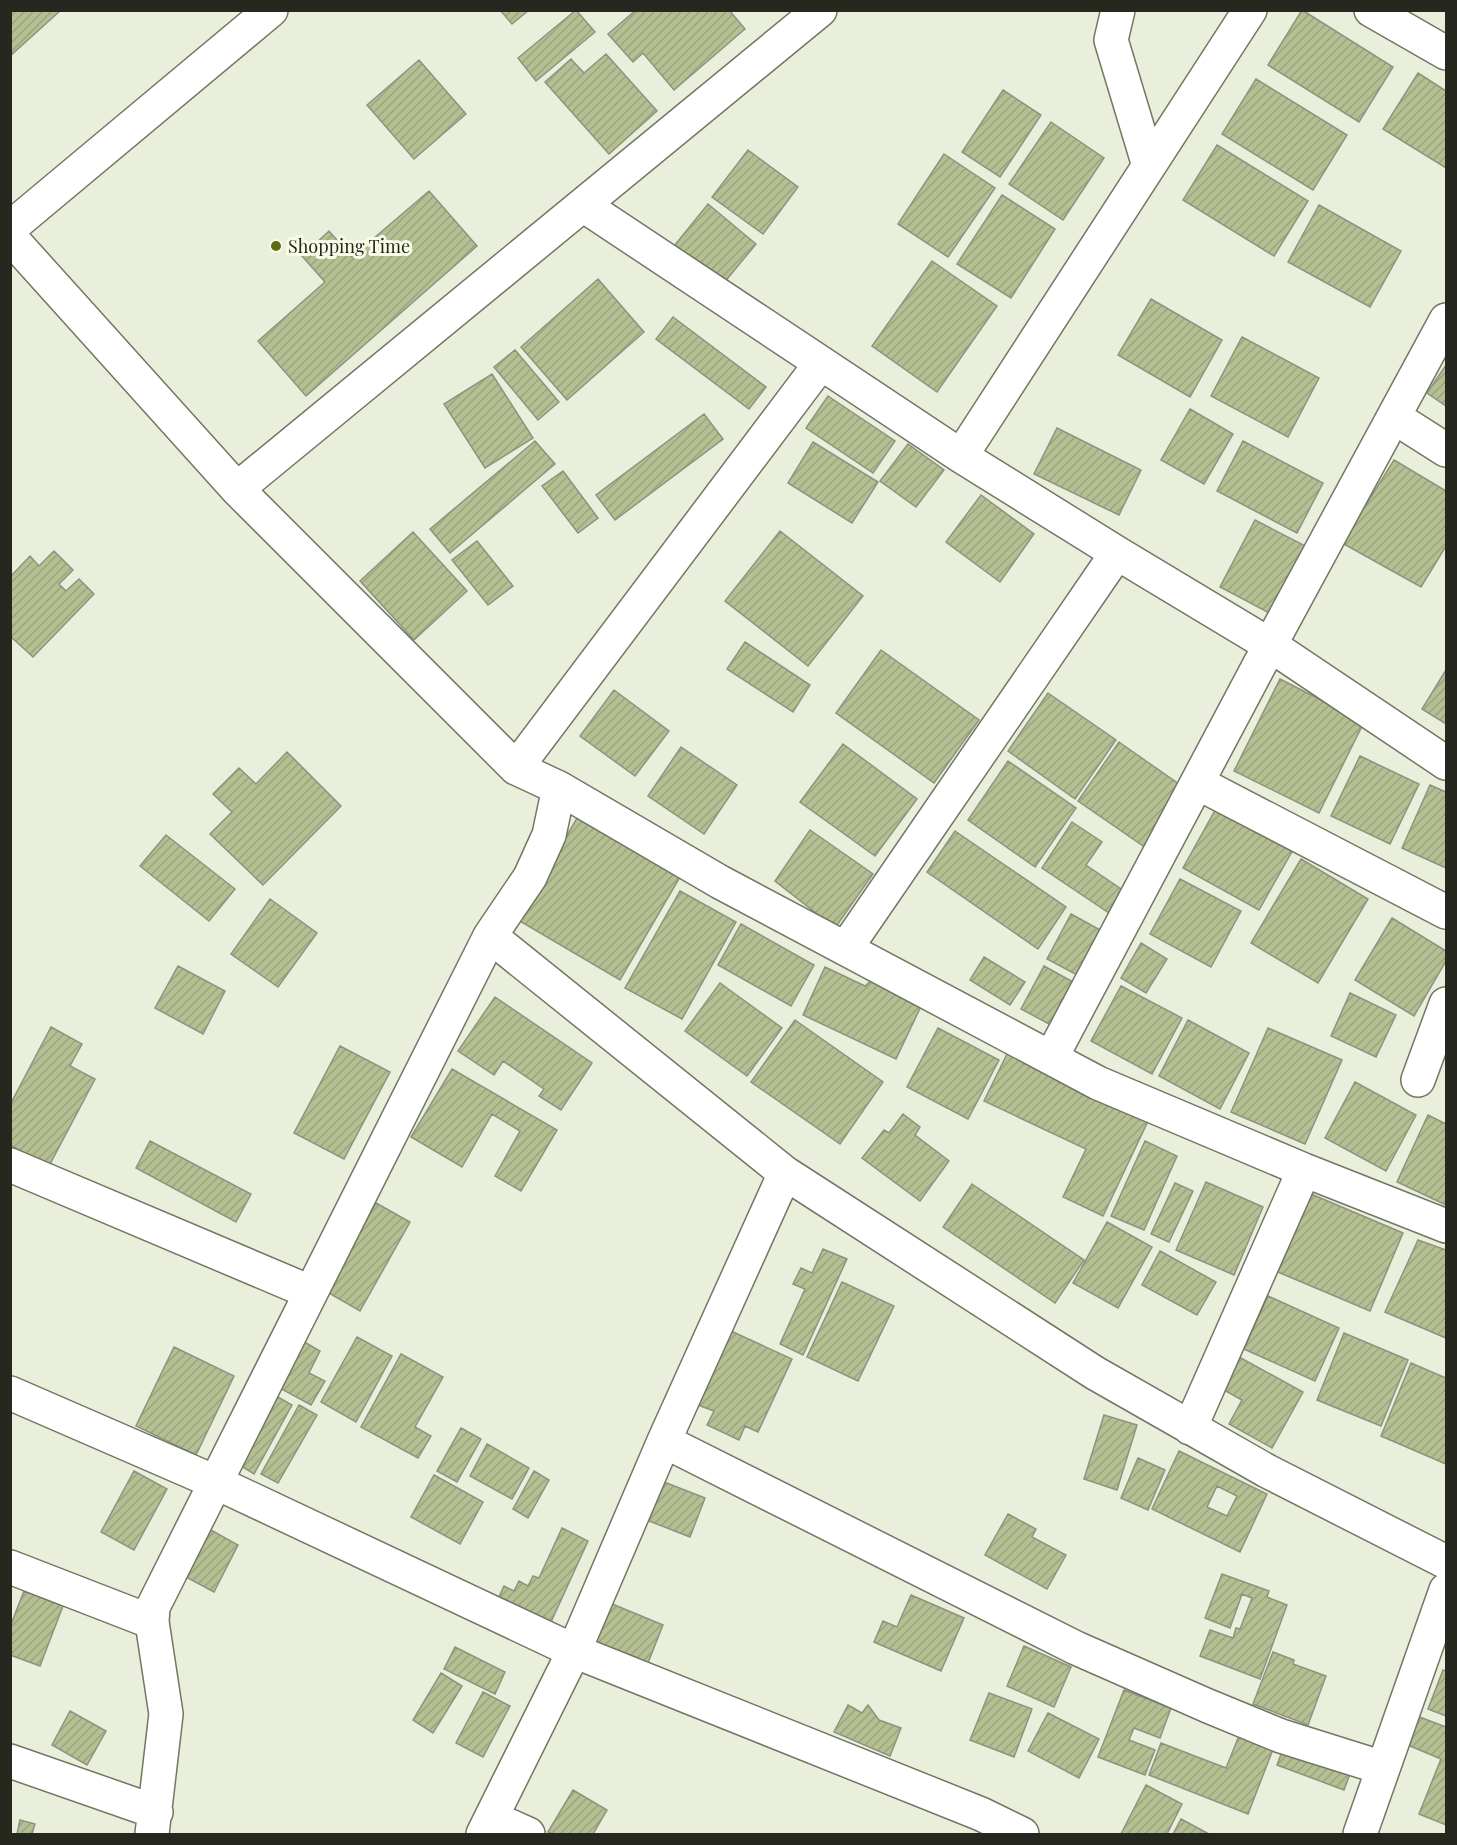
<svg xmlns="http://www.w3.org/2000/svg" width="1457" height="1845" viewBox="0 0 1457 1845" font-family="'Playfair Display',serif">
	<defs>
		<pattern id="building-hatch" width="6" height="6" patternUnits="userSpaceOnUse" patternTransform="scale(1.5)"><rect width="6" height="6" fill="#b4bf92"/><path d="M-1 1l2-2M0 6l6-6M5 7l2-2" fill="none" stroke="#9ba47e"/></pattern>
	</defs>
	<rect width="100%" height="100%" fill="#e9efda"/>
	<path fill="url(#building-hatch)" stroke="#8e9380" stroke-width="1.5" fill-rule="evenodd" d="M10 10H61L10 56Z
		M500 10H529L512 24Z
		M576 10 595 32 536 81 518 58Z
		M636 10H729L745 29 674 90 643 53 633 62 608 34Z
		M1302 10 1393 67 1359 122 1268 65Z
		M606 54 657 111 609 154 545 82 571 59 584 73Z
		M419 60 466 114 414 159 367 105Z
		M1418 73 1446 91V168L1383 129Z
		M1256 79 1347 135 1313 190 1222 134Z
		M1003 90 1041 115 1000 177 962 152Z
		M1051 122 1104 158 1063 220 1009 184Z
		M1217 145 1308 201 1274 256 1183 200Z
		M748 150 798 187 763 234 712 197Z
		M944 154 995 188 948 257 898 224Z
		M429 191 477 246 306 396 258 341 325 282 302 256 329 231 352 257Z
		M1002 195 1055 229 1011 298 957 264Z
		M708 204 756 244 723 284 675 245Z
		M1319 205 1401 251 1370 307 1288 262Z
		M932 261 997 306 937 392 872 346Z
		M598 279 644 332 567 400 521 347Z
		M1151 299 1222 340 1190 397 1118 355Z
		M673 317 766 387 749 409 656 339Z
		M1242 337 1319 378 1288 437 1211 396Z
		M515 350 559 402 538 420 494 367Z
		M1446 365V406L1427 393Z
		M492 374 533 438 485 468 444 404Z
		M828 396 895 441 873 473 806 428Z
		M1190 409 1233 434 1204 484 1161 460Z
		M704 414 723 439 615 520 596 495Z
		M1057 428 1141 470 1119 515 1034 474Z
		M535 441 555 464 450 553 430 529Z
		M1243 441 1323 483 1297 533 1217 491Z
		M813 442 878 482 852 523 788 483Z
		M908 444 944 470 916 507 880 481Z
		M1394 460 1446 491V546L1421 587 1342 543Z
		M563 471 598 518 578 533 542 486Z
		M981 495 1034 534 1000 582 946 542Z
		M1255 520 1313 550 1277 617 1220 587Z
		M780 531 863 596 808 666 725 601Z
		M413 532 467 591 414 640 360 581Z
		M477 541 513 586 488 605 452 560Z
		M54 551 73 570 59 584 66 591 79 579 94 594 33 657 10 636V577L30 556 39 566Z
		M745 642 810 685 793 712 727 669Z
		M881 650 979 720 934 783 836 713Z
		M1446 670V724L1422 709Z
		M1280 679 1364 722 1319 813 1234 771Z
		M614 690 669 731 635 776 580 736Z
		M1048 693 1116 740 1075 799 1008 751Z
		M1119 742 1186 789 1146 848 1078 801Z
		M843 744 917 799 875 856 800 802Z
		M681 747 737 785 704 834 648 796Z
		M287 752 341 806 263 885 210 834 232 812 213 794 239 768 256 784Z
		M1360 756 1419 784 1390 844 1331 816Z
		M1008 761 1076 808 1035 867 968 820Z
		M1430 785 1446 792V868L1402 848Z
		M1218 805 1294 848 1259 910 1183 868Z
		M577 818 680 877 620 980 518 920Z
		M1072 822 1102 842 1086 865 1124 891 1109 913 1042 868Z
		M810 830 873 874 835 928 775 881Z
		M955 831 1066 907 1038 949 927 872Z
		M166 835 235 889 209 921 140 866Z
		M1301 859 1368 899 1318 983 1251 943Z
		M1180 879 1241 911 1211 967 1150 934Z
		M680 891 736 922 682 1019 625 988Z
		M270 899 317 933 278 987 231 954Z
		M1071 914 1104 932 1079 976 1047 959Z
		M1392 918 1446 951V961L1414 1016 1355 980Z
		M741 924 814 965 791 1006 718 965Z
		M1141 943 1167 959 1146 993 1121 978Z
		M984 957 1025 982 1010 1005 970 980Z
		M178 966 225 991 203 1034 155 1008Z
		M1044 966 1075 983 1051 1025 1021 1009Z
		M825 967 865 986 874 978 924 1000 896 1059 803 1015Z
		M720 983 782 1028 747 1076 685 1031Z
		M1121 986 1182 1018 1152 1074 1091 1041Z
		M1350 993 1396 1015 1376 1057 1331 1036Z
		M495 997 592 1063 561 1110 539 1096 544 1089 503 1061 494 1075 458 1051Z
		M795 1020 883 1082 840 1144 751 1082Z
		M1188 1020 1249 1053 1220 1109 1159 1076Z
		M51 1027 82 1044 70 1066 95 1079 49 1166 10 1145V1105Z
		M938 1028 999 1060 968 1119 907 1087Z
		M1268 1028 1342 1060 1305 1144 1231 1112Z
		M340 1046 390 1072 344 1159 294 1133Z
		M1008 1052 1149 1119 1103 1216 1063 1197 1086 1149 984 1101Z
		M452 1069 557 1130 521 1191 495 1176 520 1131 492 1114 462 1167 411 1137Z
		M1355 1082 1416 1115 1386 1171 1325 1138Z
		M903 1114 920 1127 915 1135 949 1161 920 1201 862 1158 884 1130 889 1133Z
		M1428 1115 1446 1124V1205L1397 1182Z
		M150 1141 251 1194 236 1222 136 1168Z
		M1145 1141 1177 1156 1144 1230 1111 1216Z
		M1206 1182 1263 1207 1234 1275 1176 1250Z
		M1175 1183 1193 1191 1169 1242 1151 1234Z
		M972 1184 1084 1260 1055 1303 943 1227Z
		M1311 1194 1403 1233 1370 1311 1278 1272Z
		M376 1203 410 1222 360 1311 327 1292 358 1216 366 1221Z
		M1107 1222 1152 1247 1118 1308 1073 1283Z
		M1418 1240 1446 1250V1338L1385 1312Z
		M823 1249 847 1259 803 1355 780 1344 805 1289 793 1284 801 1268 812 1273Z
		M1160 1251 1216 1282 1197 1315 1142 1285Z
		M842 1282 894 1306 858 1381 807 1357Z
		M1268 1296 1339 1328 1315 1381 1244 1349Z
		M731 1331 792 1359 758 1432 745 1426 739 1440 707 1425 714 1411 698 1405Z
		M1344 1333 1408 1360 1381 1426 1317 1400Z
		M357 1337 392 1356 356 1422 321 1402Z
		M301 1340 320 1351 309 1373 325 1381 311 1405 276 1386Z
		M174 1347 234 1376 196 1455 136 1426Z
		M401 1354 443 1377 415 1427 431 1436 418 1458 361 1427Z
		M1239 1357 1303 1392 1272 1448 1229 1424 1242 1400 1222 1389Z
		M1411 1363 1446 1378V1464L1381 1436Z
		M276 1396 292 1405 254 1474 238 1464Z
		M299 1405 317 1415 278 1483 261 1474Z
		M1104 1415 1137 1425 1117 1490 1084 1479Z
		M461 1428 481 1439 457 1482 437 1471Z
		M487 1444 529 1468 512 1499 470 1476Z
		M1179 1451 1267 1494 1240 1552 1152 1509ZM1217 1486 1237 1496 1227 1516 1207 1507Z
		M1138 1458 1165 1470 1148 1510 1121 1498Z
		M134 1471 167 1489 134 1550 101 1532Z
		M534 1471 549 1480 528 1518 513 1509Z
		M434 1475 483 1502 460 1544 411 1517Z
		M659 1480 705 1498 690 1537 644 1519Z
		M1008 1514 1036 1529 1032 1537 1066 1555 1047 1589 985 1555Z
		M562 1528 588 1541 551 1622 499 1597 504 1586 514 1591 519 1581 528 1586 533 1576 539 1578Z
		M209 1529 238 1545 214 1592 184 1576Z
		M1222 1574 1269 1591 1267 1597 1287 1605 1260 1679 1200 1656 1210 1630 1233 1638 1236 1628 1240 1629 1252 1598 1242 1594 1230 1628 1205 1618Z
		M24 1591 63 1606 40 1666 10 1655V1627Z
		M911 1595 964 1618 941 1671 874 1642 883 1621 897 1627Z
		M605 1601 663 1625 644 1673 586 1649Z
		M1024 1646 1071 1667 1054 1707 1007 1686Z
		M455 1647 505 1672 495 1694 444 1669Z
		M1273 1652 1294 1660 1293 1664 1326 1676 1308 1725 1253 1704Z
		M1443 1670 1446 1671V1716L1428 1709Z
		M441 1673 462 1686 433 1733 413 1720Z
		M1124 1690 1171 1708 1160 1738 1134 1728 1129 1740 1155 1750 1145 1775 1098 1757Z
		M483 1692 510 1706 483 1757 456 1743Z
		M989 1693 1032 1709 1014 1757 970 1740Z
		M848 1705 862 1713 868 1705 879 1720 901 1728 890 1756 834 1732Z
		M70 1711 106 1731 87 1765 52 1745Z
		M1048 1713 1099 1739 1079 1778 1028 1751Z
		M1417 1716 1446 1727V1825L1419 1814 1441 1759 1398 1741Z
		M1243 1726 1277 1739 1248 1814 1149 1775 1161 1743 1226 1768Z
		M1286 1741 1353 1766 1344 1790 1277 1765Z
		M1146 1785 1182 1804 1167 1834H1121Z
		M573 1790 607 1810 593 1834H552L548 1832Z
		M1181 1819 1209 1834H1173Z
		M20 1820 35 1824 32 1834H17Z"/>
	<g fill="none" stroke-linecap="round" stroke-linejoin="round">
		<g stroke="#727764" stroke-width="36">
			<path id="minor" d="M1118 10 1111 40 1149 166
				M1371 10 1446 53
				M583 205 961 456 1117 553 1270 645 1446 763
				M10 228 271 10
				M10 237 237 489 516 768 559 788 720 882 1098 1083 1304 1170 1446 1226
				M1394 417 1446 450
				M961 456 1250 10
				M237 489 820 10
				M516 768 821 363
				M1198 783 1446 912
				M490 936 785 1173 1095 1373 1267 1471 1446 1562
				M846 948 1117 553
				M1051 1058 1270 645 1446 320
				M1418 1080 1446 1004
				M10 1165 310 1292
				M10 1393 215 1482 574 1651 981 1814 1022 1834
				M1190 1428 1304 1170
				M664 1441 1076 1648 1208 1706 1281 1736 1383 1768
				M10 1567 152 1622
				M10 1761 156 1812
				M492 1818 528 1834
				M152 1834 166 1714 152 1622 153 1607 490 936 530 877 549 835 559 788
				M483 1834 574 1651 664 1441 785 1173
				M1360 1834 1446 1590"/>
		</g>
		<use href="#minor" stroke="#fff" stroke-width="33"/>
	</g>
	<circle fill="#5e6c15" stroke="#f7fce7" stroke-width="2" cx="276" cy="246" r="6"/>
	<g text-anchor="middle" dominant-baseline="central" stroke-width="6" stroke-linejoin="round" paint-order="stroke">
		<g font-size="18" fill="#262820" stroke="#f7fce7" text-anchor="start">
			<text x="288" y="246">Shopping Time</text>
		</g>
	</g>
	<rect width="1457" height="1845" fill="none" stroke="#262820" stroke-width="24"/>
</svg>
